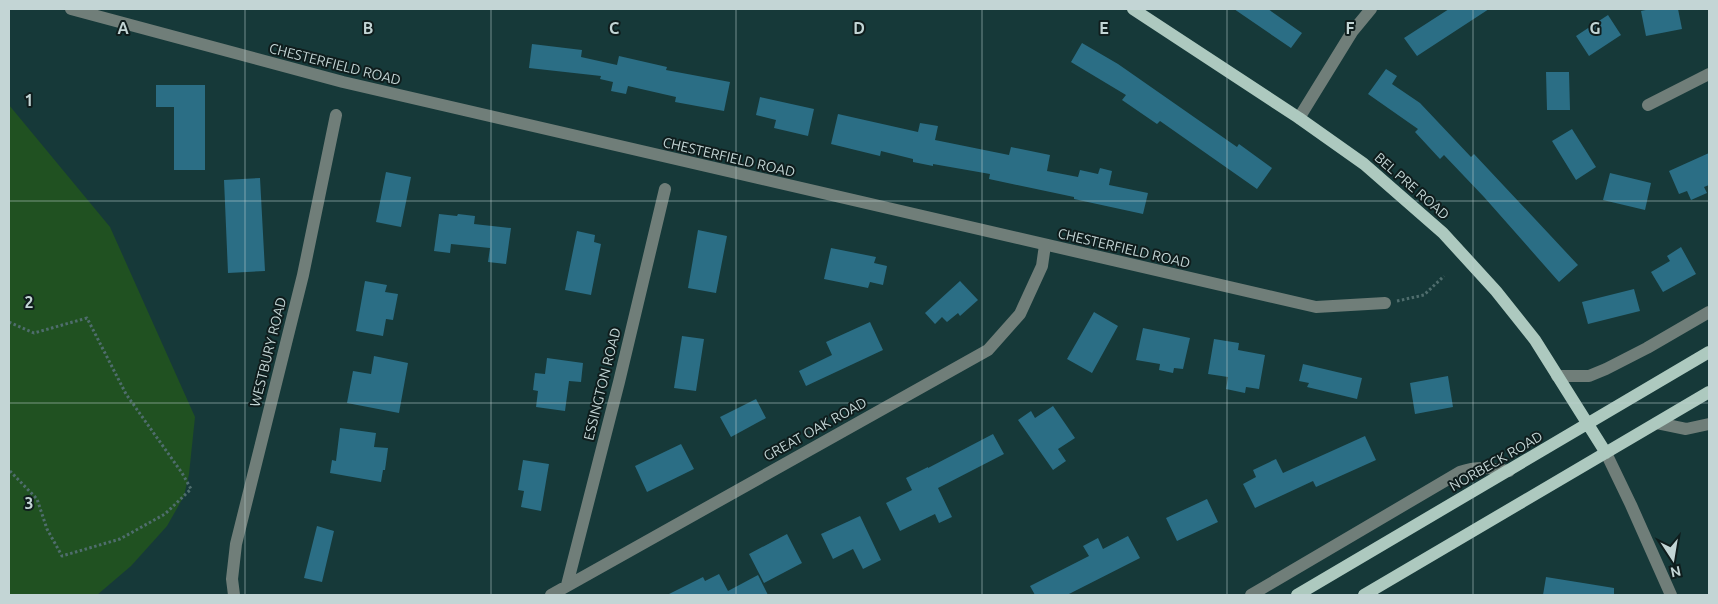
<svg xmlns="http://www.w3.org/2000/svg" width="1718" height="604" viewBox="0 0 1718 604" font-family="Ubuntu,sans-serif">
	<rect width="100%" height="100%" fill="#163939"/>
	<path fill="#205121" d="M9 105 110 227 195 417 189 474 184 496 167 526 131 566 97 595H9Z"/>
	<path fill="#2b6e85" d="M1234 9H1268L1302 33 1291 48Z
		M1449 9H1489L1417 56 1404 38Z
		M1650 9H1678L1682 29 1646 36 1641 11Z
		M1608 15 1621 35 1589 56 1576 36Z
		M1082 43 1118 64 1237 147 1239 144 1272 168 1257 189 1160 121 1157 124 1122 100 1126 95 1071 62Z
		M532 44 582 50 581 57 617 65 619 56 667 67 666 70 730 82 724 111 675 102 676 97 628 86 626 94 611 91 613 82 600 79 601 76 529 68Z
		M1386 69 1397 76 1392 84 1420 103 1471 157 1474 154 1578 265 1559 282 1484 197 1444 155 1440 159 1415 132 1418 129 1368 94Z
		M1546 72H1569L1570 110H1547Z
		M156 85H205V170H174V107H156Z
		M760 97 814 109 808 136 774 128 776 120 756 115Z
		M838 114 918 132 920 123 938 126 935 140 1009 155 1011 147 1050 155 1047 171 1078 177 1080 170 1098 174 1100 168 1112 171 1109 185 1148 193 1143 214 1074 199V197L989 179 990 174 933 164V166L913 162V159L881 151 880 156 831 144Z
		M1572 129 1596 167 1576 180 1552 141Z
		M1709 153V185L1704 187 1707 193 1691 200 1687 191 1679 194 1669 171Z
		M386 172 411 177 401 227 376 222Z
		M1610 173 1651 183 1645 210 1603 200Z
		M260 178 265 271 228 273 224 180Z
		M439 214 457 216 458 214 475 216 474 224 511 228 506 264 488 262 490 248 451 244 450 253 434 251Z
		M698 230 727 236 716 293 688 288Z
		M577 231 595 235 594 242 601 244 591 295 565 290Z
		M1681 247 1696 274 1663 292 1651 272 1670 261 1667 256Z
		M831 248 876 257 874 263 887 266 883 285 870 282 868 288 824 279Z
		M365 281 387 285 385 292 398 294 393 320 386 319 383 336 356 331Z
		M960 281 978 300 960 316 958 313 947 322 942 317 935 324 925 313Z
		M1634 289 1640 311 1588 324 1582 302Z
		M1094 312 1118 326 1092 373 1067 359Z
		M870 322 883 350 806 386 799 371 832 355 826 342Z
		M1143 328 1190 338 1183 369 1174 368 1173 373 1159 370 1160 364 1136 360Z
		M682 336 704 339 696 391 674 388Z
		M1214 339 1239 343 1238 350 1265 355 1259 389 1246 387 1245 393 1226 389 1228 377 1208 374Z
		M374 356 408 363 399 413 347 403 353 371 371 374Z
		M547 358 583 363 581 382 569 381 565 411 536 407 538 391 533 390 535 373 545 374Z
		M1303 364 1362 378 1357 399 1307 387 1309 383 1299 381Z
		M1448 376 1453 407 1415 414 1410 383Z
		M756 399 766 418 731 437 720 417Z
		M1053 406 1075 438 1058 449 1066 461 1053 470 1018 420 1031 411 1035 418Z
		M340 428 376 433 374 447 388 448 385 470H383L381 482 330 473 332 460 336 461Z
		M993 434 1004 454 938 488 952 517 939 523 935 514 900 531 886 503 912 490 906 478 928 467V468Z
		M1365 436 1376 460 1316 487 1313 481 1255 508 1243 484 1256 477 1253 470 1276 459 1283 473Z
		M681 444 694 469 647 492 635 466Z
		M523 460 549 464 541 511 521 507 524 491 518 490Z
		M1207 499 1218 522 1177 541 1166 518Z
		M860 516 881 560 863 569 853 549 833 559 821 534Z
		M317 526 334 531 322 582 304 578Z
		M787 534 802 563 764 583 749 554Z
		M1128 536 1140 558 1067 595H1035L1030 586 1089 556 1083 546 1098 538 1103 549Z
		M719 574 728 591 758 575 768 595H667L703 577 705 581Z
		M1546 577 1614 588V595H1543Z"/>
	<g fill="none" stroke-linecap="round" stroke-linejoin="round">
		<path stroke="#4f6d6d" stroke-width="3" stroke-dasharray="2.5 2.5" stroke-linecap="butt" d="M1397 301 1424 295 1444 276
			M9 322 34 333 87 318 126 394 182 473 191 489 165 514 120 539 62 556 47 529 37 499 9 470"/>
		<path stroke="#707e79" stroke-width="12" d="M71 9 343 82 1316 307 1385 303
			M1648 105 1709 74
			M1299 118 1352 32 1371 9
			M1557 376H1589L1606 369 1647 348 1709 312
			M1657 423 1686 429 1709 424
			M1606 453 1631 505 1671 595
			M567 585 619 382 665 189
			M234 595 232 579 236 544 303 275 336 115
			M551 595 988 350 1020 314 1042 266 1045 245
			M1251 595 1460 472C1477 466 1492 468 1509 471"/>
		<path stroke="#adc9bf" stroke-width="12" d="M1133 9 1299 118 1364 164 1443 233 1496 291 1535 340 1606 453
			M1297 595 1709 352
			M1364 595 1709 392"/>
	</g>
	<path fill="none" stroke="#c3d5d5" stroke-width="1" stroke-opacity="0.55" d="M245 9V595M491 9V595M736 9V595M982 9V595M1227 9V595M1473 9V595M9 201H1709M9 403H1709"/>
	<g text-anchor="middle" dominant-baseline="central" stroke-width="4" stroke-linejoin="round" paint-order="stroke">
		<g font-size="14" fill="#c3d5d5" stroke="#0f1d1d">
			<text transform="translate(335 64) rotate(14)">CHESTERFIELD ROAD</text>
			<text transform="translate(729 157) rotate(13)">CHESTERFIELD ROAD</text>
			<text transform="translate(1412 186) rotate(41)">BEL PRE ROAD</text>
			<text transform="translate(1124 248) rotate(13)">CHESTERFIELD ROAD</text>
			<text transform="translate(268 352) rotate(-76)">WESTBURY ROAD</text>
			<text transform="translate(602 384) rotate(-76)">ESSINGTON ROAD</text>
			<text transform="translate(815 429) rotate(-29)">GREAT OAK ROAD</text>
			<text transform="translate(1496 461) rotate(-30)">NORBECK ROAD</text>
		</g>
	</g>
	<g font-size="16" text-anchor="middle" font-weight="bold" fill="#c3d5d5" stroke="#0f1d1d" stroke-width="4" stroke-linejoin="round" paint-order="stroke">
		<text x="123" y="34">A</text>
		<text x="368" y="34">B</text>
		<text x="614" y="34">C</text>
		<text x="859" y="34">D</text>
		<text x="1104" y="34">E</text>
		<text x="1350" y="34">F</text>
		<text x="1595" y="34">G</text>
		<text x="29" y="106">1</text>
		<text x="29" y="308">2</text>
		<text x="29" y="509">3</text>
	</g>
	<rect width="1718" height="604" fill="none" stroke="#c3d5d5" stroke-width="20"/>
	<g transform="translate(1673 559) rotate(168)" stroke="#0f1d1d" stroke-width="4" paint-order="stroke">
	<path d="M0-4L9 19L0 12L-9 19Z" fill="#c3d5d5"/>
	<text y="-8" font-size="14" font-weight="bold" text-anchor="middle" fill="#c3d5d5">N</text>
	</g>
</svg>
